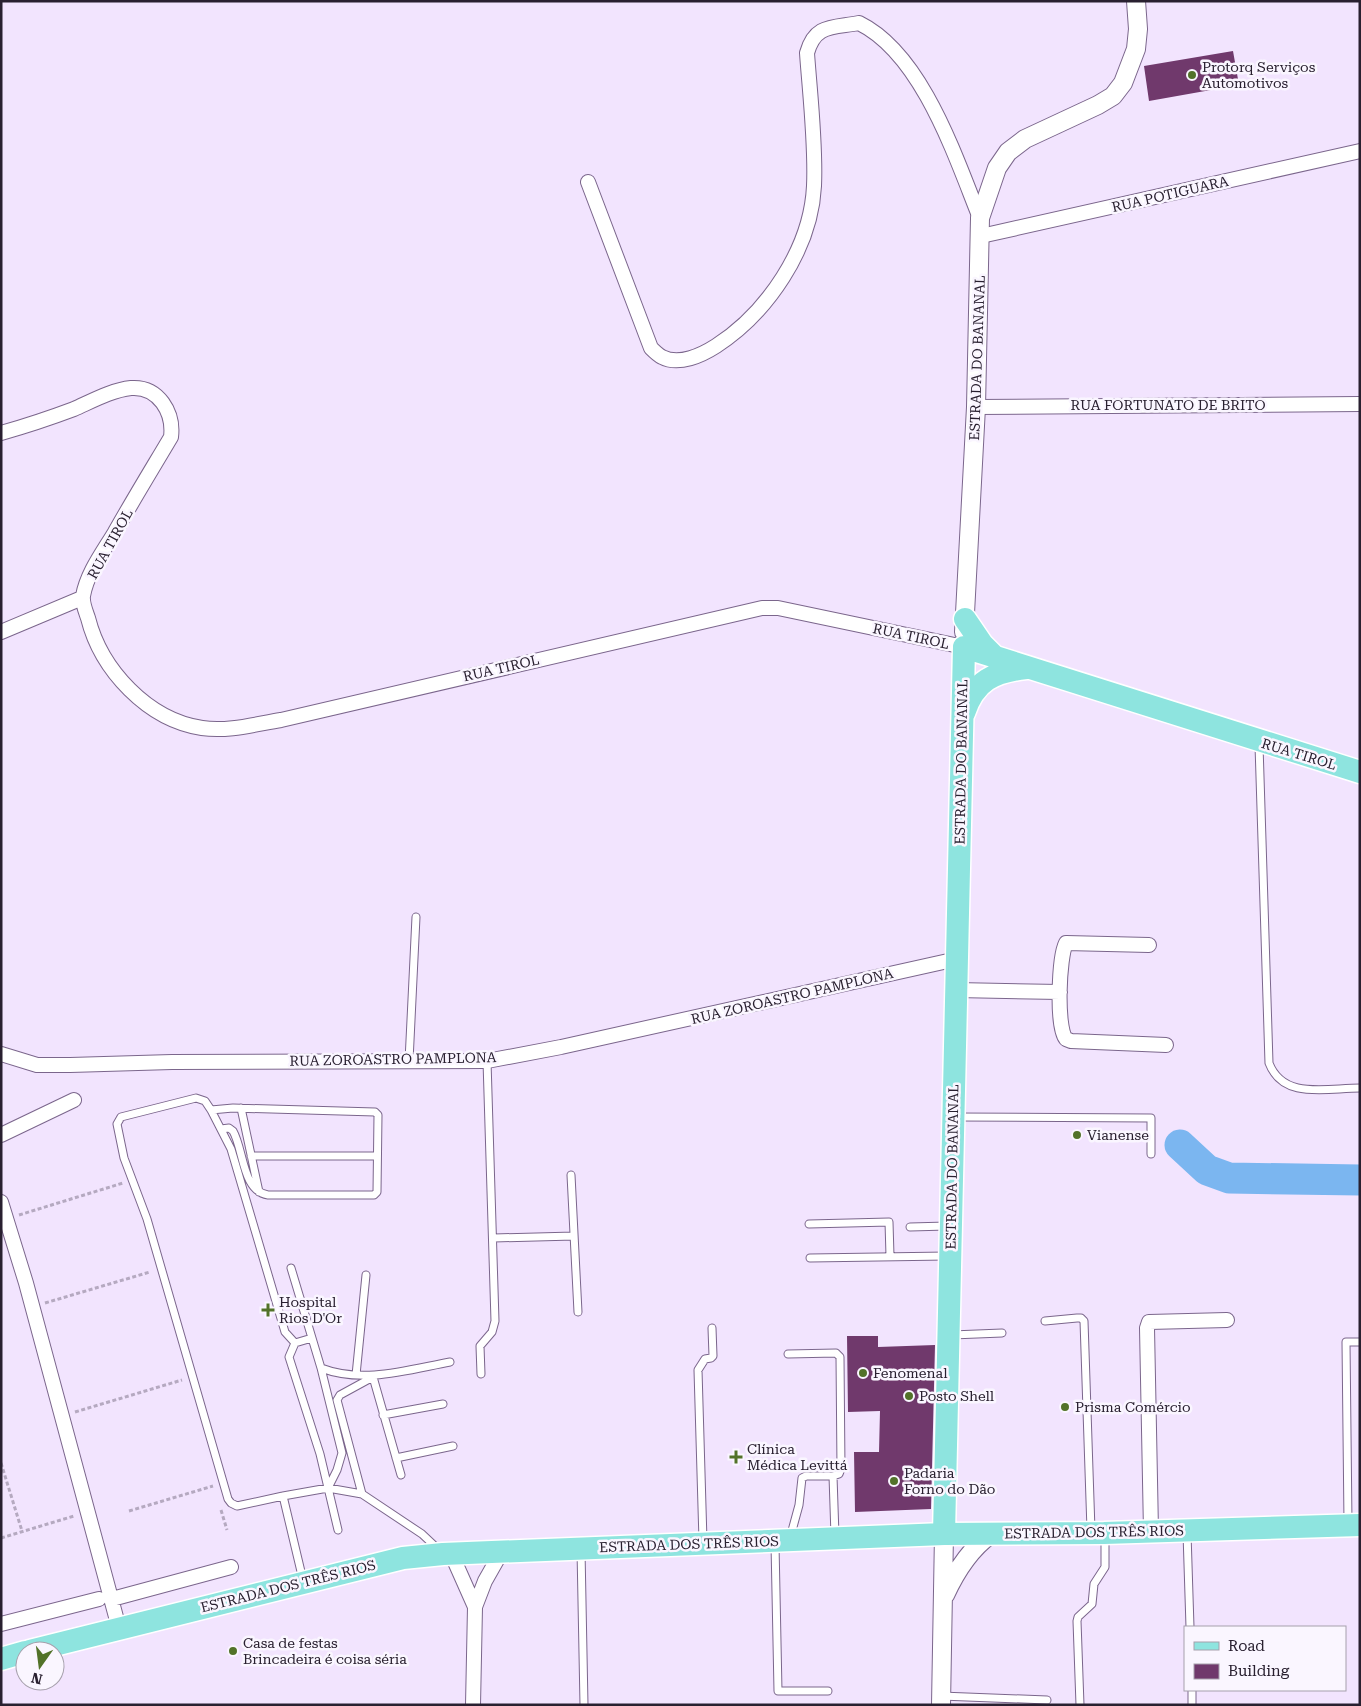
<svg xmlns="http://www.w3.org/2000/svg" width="1361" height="1706" viewBox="0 0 1361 1706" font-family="'Roboto Serif',serif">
	<rect width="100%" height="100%" fill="#f2e4fe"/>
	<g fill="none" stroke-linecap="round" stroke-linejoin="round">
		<path stroke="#7bb6f0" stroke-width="31" d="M1180 1145 1207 1170 1229 1178 1360 1180"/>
	</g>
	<path fill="#70396c" d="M1233 51 1239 85 1149 101 1144 66Z
		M847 1336H878V1347L935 1345 931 1509 855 1512 854 1452H879L880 1411 848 1412Z"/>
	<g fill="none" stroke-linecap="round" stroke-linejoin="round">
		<g stroke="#7b668c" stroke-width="9">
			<path id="service" d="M1259 745 1269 1063C1283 1100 1326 1088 1360 1088
				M409 1061 416 917
				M241 1108 259 1192
				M211 1110 233 1108 375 1112 378 1115 377 1192 374 1195H268C242 1191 244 1150 233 1131L229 1128 221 1129
				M956 1117 1151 1118V1154
				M251 1156H377
				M571 1175 578 1312
				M809 1224 889 1222 890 1256
				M910 1227 947 1226
				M494 1238 574 1236
				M810 1258 947 1256
				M291 1268 321 1368C363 1384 407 1370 450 1362
				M1045 1321 1077 1318H1081L1084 1321 1091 1530
				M952 1335 1002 1333
				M312 1338 295 1343 289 1357 320 1454 338 1530
				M788 1354 836 1353 840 1357 841 1469 839 1474 833 1476H806L802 1478 799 1505 790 1538
				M321 1368 342 1453 337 1470 328 1488
				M481 1374 480 1346 492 1332 495 1321 487 1061
				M356 1375 366 1275
				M383 1415 443 1404
				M396 1458 453 1446
				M833 1476 835 1536
				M362 1494 337 1400 340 1395 373 1377 401 1475
				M283 1496 237 1506 231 1503 228 1499 147 1219 124 1158 117 1124 121 1117 196 1098 205 1101 211 1110 231 1149 285 1332 295 1343
				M1348 1523 1346 1342H1360
				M1187 1533 1190 1627
				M703 1541 698 1370 705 1359 711 1358 713 1356 712 1328
				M775 1544 778 1691H828
				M581 1550 584 1705
				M303 1580 283 1496 328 1488 362 1494 422 1534 439 1550
				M1192 1690V1705
				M941 1696 1047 1700
				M1080 1705 1077 1621 1078 1617 1092 1604 1094 1584 1105 1567V1535"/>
		</g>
		<g stroke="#7b668c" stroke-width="16">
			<path id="minor" d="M588 182 651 348C654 351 658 355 662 357 679 366 702 355 716 346 767 313 811 249 814 186 816 145 810 95 807 53 815 24 832 28 859 23 922 54 955 156 980 218
				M981 236 1360 151
				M976 407 1360 404
				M1 433C26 426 50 418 74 409 92 401 112 390 131 388 159 386 174 413 171 437 152 469 133 500 115 532 103 552 87 573 83 596 82 603 86 612 88 618 101 670 148 720 202 728 228 732 256 724 281 720L762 608H778L964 647
				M1 632 82 598
				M1149 945 1066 943C1059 957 1056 1027 1066 1039L1071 1041 1166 1045
				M956 990 1060 992
				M1 1054 37 1065H70L172 1062 487 1061 561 1047 957 959
				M1 1135 74 1100
				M1 1202 26 1283 119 1628
				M1151 1531 1147 1328 1149 1322 1227 1320
				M451 1553 475 1607
				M112 1599 231 1567
				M1 1624 99 1599
				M473 1705 475 1607 485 1581 502 1551"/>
		</g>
		<g stroke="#7b668c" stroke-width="20">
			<path id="tertiary" d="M964 632 976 407 980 218 997 168 1008 152 1025 139 1098 105 1113 96 1123 83 1136 49 1138 29 1136 1
				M945 1595C956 1571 970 1549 991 1534
				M941 1705 944 1534"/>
		</g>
		<g stroke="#fff" stroke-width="25">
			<path id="primary" d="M965 619 982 644 994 656
				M964 713C975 680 994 672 1026 668
				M944 1534 964 647 1360 772
				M30 1651 403 1558 443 1554 944 1534 1104 1533 1360 1525
				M1 1659 25 1652"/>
		</g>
		<path stroke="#b5a9c0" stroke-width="3" stroke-dasharray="4 2.5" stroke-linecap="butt" d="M19 1215 123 1183
			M45 1303 150 1272
			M75 1412 182 1380
			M1 1463 22 1531
			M221 1510 227 1530
			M129 1511 213 1486
			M1 1538 74 1516"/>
		<use href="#service" stroke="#fff" stroke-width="7"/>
		<use href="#minor" stroke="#fff" stroke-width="14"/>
		<use href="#tertiary" stroke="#fff" stroke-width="18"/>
		<use href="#primary" stroke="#8ee4df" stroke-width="22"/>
	</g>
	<g fill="#527229" stroke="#faf6ff" stroke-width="2">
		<circle cx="1192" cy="75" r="5"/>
		<circle cx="1077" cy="1135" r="5"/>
		<path d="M265.5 1302.5h5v5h5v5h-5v5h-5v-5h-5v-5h5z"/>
		<circle cx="863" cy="1373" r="5"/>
		<circle cx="909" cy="1396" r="5"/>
		<circle cx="1065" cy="1407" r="5"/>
		<path d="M733.5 1449.5h5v5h5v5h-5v5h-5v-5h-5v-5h5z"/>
		<circle cx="894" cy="1481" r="5"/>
		<circle cx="233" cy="1651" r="5"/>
	</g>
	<g text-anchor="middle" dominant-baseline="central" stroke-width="5" stroke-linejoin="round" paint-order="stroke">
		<g font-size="14" fill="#292030" stroke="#faf6ff" text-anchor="start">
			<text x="1202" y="67">Protorq Serviços<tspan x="1202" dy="16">Automotivos</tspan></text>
			<text x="1087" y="1135">Vianense</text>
			<text x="279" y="1302">Hospital<tspan x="279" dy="16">Rios D'Or</tspan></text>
			<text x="873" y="1373">Fenomenal</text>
			<text x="919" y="1396">Posto Shell</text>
			<text x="1075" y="1407">Prisma Comércio</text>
			<text x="747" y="1449">Clínica<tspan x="747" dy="16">Médica Levittá</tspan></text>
			<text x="904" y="1473">Padaria<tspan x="904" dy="16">Forno do Dão</tspan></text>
			<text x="243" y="1643">Casa de festas<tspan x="243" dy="16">Brincadeira é coisa séria</tspan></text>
		</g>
		<g font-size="14" fill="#292030" stroke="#faf6ff">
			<text transform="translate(1170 194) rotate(-13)">RUA POTIGUARA</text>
			<text transform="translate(977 358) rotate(-88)">ESTRADA DO BANANAL</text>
			<text x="1168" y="405">RUA FORTUNATO DE BRITO</text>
			<text transform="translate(110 544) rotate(-61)">RUA TIROL</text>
			<text transform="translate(911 636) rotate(12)">RUA TIROL</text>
			<text transform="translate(501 668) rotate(-13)">RUA TIROL</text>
			<text transform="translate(1299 754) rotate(17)">RUA TIROL</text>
			<text transform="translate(961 762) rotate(-89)">ESTRADA DO BANANAL</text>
			<text transform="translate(792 996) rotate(-13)">RUA ZOROASTRO PAMPLONA</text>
			<text transform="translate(393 1059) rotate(-1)">RUA ZOROASTRO PAMPLONA</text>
			<text transform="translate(952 1167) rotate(-89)">ESTRADA DO BANANAL</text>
			<text transform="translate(1094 1532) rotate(-1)">ESTRADA DOS TRÊS RIOS</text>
			<text transform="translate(689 1544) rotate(-2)">ESTRADA DOS TRÊS RIOS</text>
			<text transform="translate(288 1586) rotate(-14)">ESTRADA DOS TRÊS RIOS</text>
		</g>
	</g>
	<rect width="1361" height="1706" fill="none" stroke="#292030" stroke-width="5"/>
	<rect x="1184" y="1626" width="162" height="65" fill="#faf6ff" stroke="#a6a0ac"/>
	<rect x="1194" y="1642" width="25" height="8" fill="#8ee4df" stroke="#a6a0ac"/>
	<text x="1228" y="1651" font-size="15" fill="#292030">Road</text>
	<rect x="1194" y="1664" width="25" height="15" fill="#70396c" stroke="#a6a0ac"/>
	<text x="1228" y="1676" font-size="15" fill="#292030">Building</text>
	<g transform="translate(40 1666) rotate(194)"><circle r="24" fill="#faf6ff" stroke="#a6a0ac"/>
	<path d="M0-4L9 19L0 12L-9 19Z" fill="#527229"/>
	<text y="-8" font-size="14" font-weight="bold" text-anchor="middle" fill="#292030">N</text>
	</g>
</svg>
